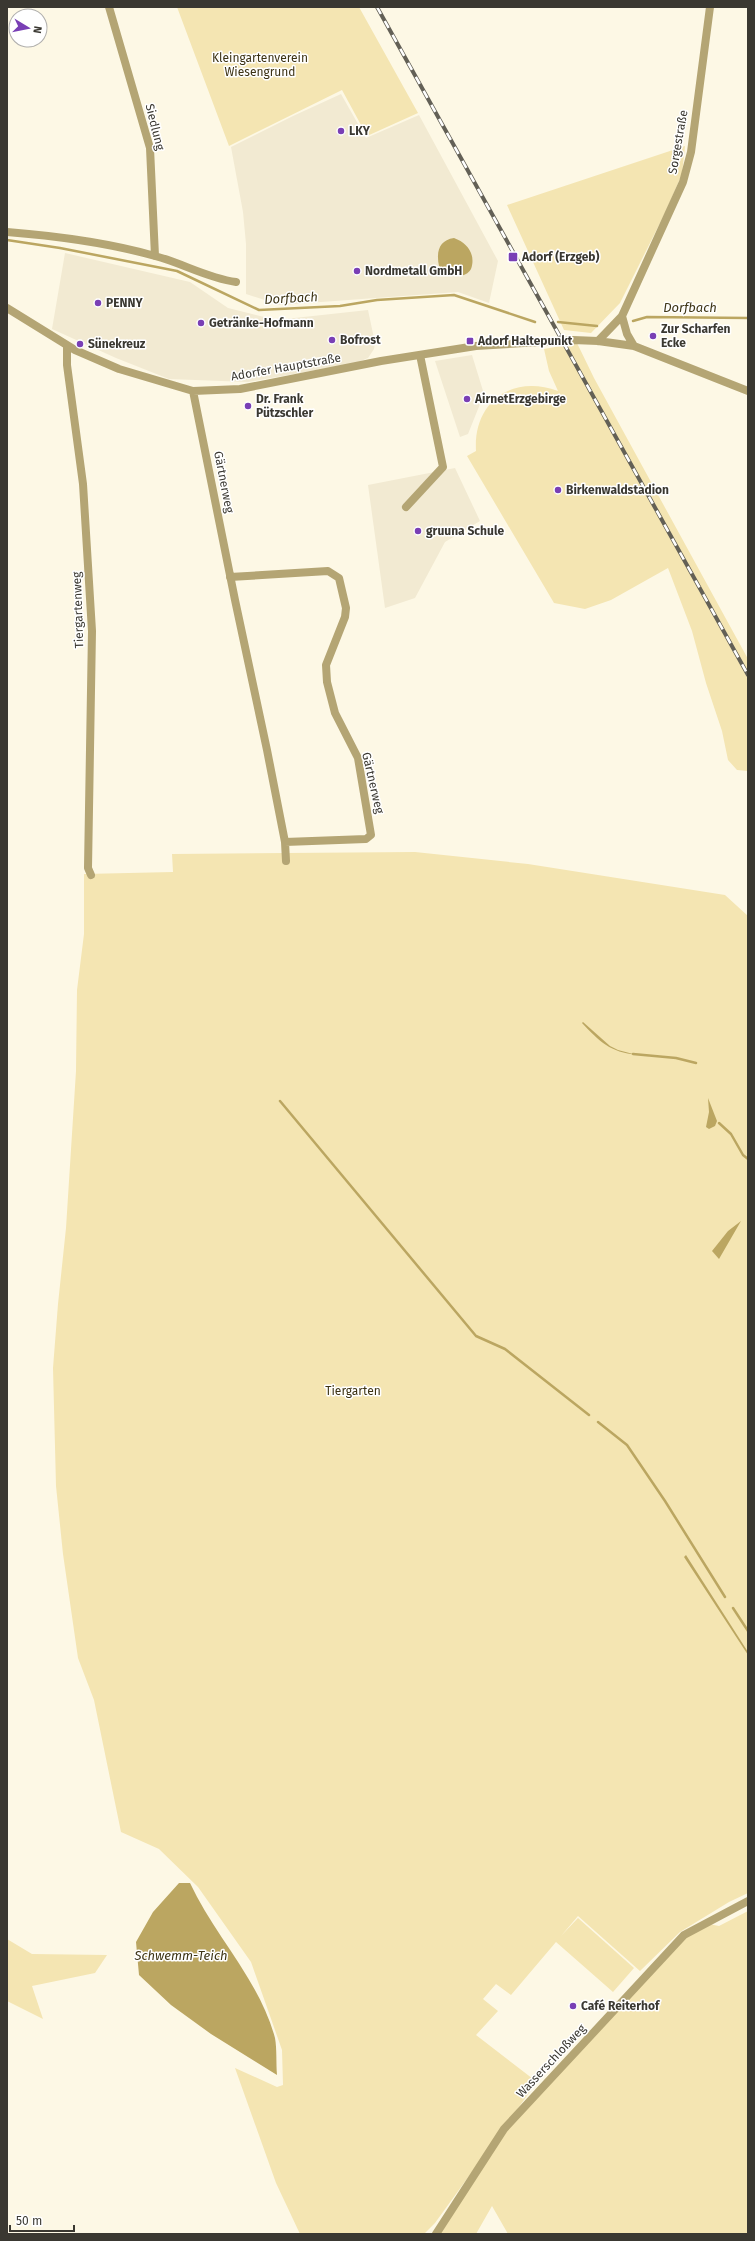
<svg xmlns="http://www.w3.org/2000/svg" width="755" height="2241" viewBox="0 0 755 2241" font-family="'Fira Sans',sans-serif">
	<rect width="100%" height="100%" fill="#fdf8e5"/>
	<path fill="#f2ead2" d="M341 94 366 138 419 115 498 261 489 303 458 292 280 305 246 294V244L243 212 231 147 293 116Z
		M65 253 190 282 228 308 276 320 368 310 375 343 374 349 368 358 356 363 248 382 169 379 116 358 52 329Z
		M472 355 484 394 468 434 460 437 435 361Z
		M455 468 480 521 445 542 415 598 385 608 368 485Z"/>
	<path fill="#f4e5b2" d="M177 7H359L418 113 367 136 342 90 229 146Z
		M685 146 682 174 665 213 620 303 591 333 564 330 507 205Z
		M577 343 594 378 748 659V771L737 770 728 760 722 731 706 683 692 631 668 568 611 600 585 609 554 603 467 456 476 451C473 401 513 374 558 391L549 371 544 349Z
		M415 852 528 864 725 895 748 916V1893L729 1902 680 1932 640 1971 578 1916 561 1936 578 1918 634 1968 613 1992 556 1942 511 1995 496 1984 483 1999 498 2011 476 2035 537 2082 435 2223 424 2234H300L276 2183 235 2068 277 2087 283 2085 282 2050 251 1962 198 1887 159 1849 121 1832 94 1700 78 1658 63 1554 56 1486 53 1368 58 1304 66 1228 76 1071 77 990 84 934V874L173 872 172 854Z
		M748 1911V2234H508L492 2206 476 2234H439L500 2137 684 1936 709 1924 719 1926Z
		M7 1939 32 1954 107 1955 95 1973 32 1986 43 2019 7 2001Z"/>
	<path fill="#bba661" d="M454 238C468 243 476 255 471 269 463 282 448 273 439 266 436 252 439 240 454 238Z
		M583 1022 610 1046 618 1050 637 1055C610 1052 600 1042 582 1023Z
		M708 1098 717 1121 715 1126 709 1129 706 1127 709 1112Z
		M741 1221 719 1259 712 1251 728 1231Z
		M686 1555 748 1652V1655L684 1557Z
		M179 1883H190C214 1935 260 1981 275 2038 277 2049 276 2063 277 2075L211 2034 171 2005 139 1975 136 1942 153 1912Z"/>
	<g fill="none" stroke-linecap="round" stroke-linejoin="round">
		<path stroke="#bba661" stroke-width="2.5" d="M7 240 60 248 177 271 259 310 340 306 377 300 454 295 535 322
			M633 321 647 317 748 318
			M558 322 597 326
			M633 1054 676 1058 696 1063
			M280 1101 476 1336 505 1349 589 1415
			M719 1123 731 1134 743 1155 748 1159
			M598 1422 627 1445 665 1501 725 1597
			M733 1608 748 1631"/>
		<path stroke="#b4a574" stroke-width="8" d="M109 7 150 148 155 256
			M7 232C57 236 106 242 155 256 182 263 207 278 236 282
			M7 308 75 350 119 369 193 391 240 389 381 361 476 346 573 340 598 341 634 346 748 391
			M622 316 627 334 634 346
			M598 341 622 316 683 182 691 152 710 7
			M67 346V365L83 484 92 631 88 868 91 875
			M193 391 235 600 267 750 285 842 286 861
			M406 507 443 467 420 355
			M230 577 328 571 339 578 346 608 345 617 326 665 327 682 335 713 358 758 371 835 366 839 285 842
			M436 2234 504 2129 684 1935 748 1901"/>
		<g stroke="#636056" stroke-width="4">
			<path id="rail" d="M377 7 748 675"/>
		</g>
		<use href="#rail" stroke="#fff" stroke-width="2.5" stroke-dasharray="8" stroke-linecap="butt"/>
	</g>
	<g fill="#793fb5" stroke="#fff" stroke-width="1.5">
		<circle cx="341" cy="131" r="4"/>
		<rect x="508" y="252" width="10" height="10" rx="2"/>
		<circle cx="357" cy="271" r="4"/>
		<circle cx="98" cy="303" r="4"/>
		<circle cx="201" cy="323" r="4"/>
		<circle cx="653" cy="336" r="4"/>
		<circle cx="332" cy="340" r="4"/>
		<rect x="466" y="337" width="8" height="8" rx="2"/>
		<circle cx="80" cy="344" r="4"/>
		<circle cx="467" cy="399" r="4"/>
		<circle cx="248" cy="406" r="4"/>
		<circle cx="558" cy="490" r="4"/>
		<circle cx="418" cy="531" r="4"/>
		<circle cx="573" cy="2006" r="4"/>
	</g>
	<g text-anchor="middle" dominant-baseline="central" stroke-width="3" stroke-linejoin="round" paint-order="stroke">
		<g font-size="12" fill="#3c3213" stroke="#fff">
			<text x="260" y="58">Kleingartenverein<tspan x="260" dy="14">Wiesengrund</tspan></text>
			<text x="353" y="1391">Tiergarten</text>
		</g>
		<g font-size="12" fill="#3a3831" stroke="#fff">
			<text transform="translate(155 127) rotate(76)">Siedlung</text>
			<text transform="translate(678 142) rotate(-80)">Sorgestraße</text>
			<text transform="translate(286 367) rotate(-10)">Adorfer Hauptstraße</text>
			<text transform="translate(224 482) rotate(79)">Gärtnerweg</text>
			<text transform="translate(78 610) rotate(-92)">Tiergartenweg</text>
			<text transform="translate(373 783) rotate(77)">Gärtnerweg</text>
			<text transform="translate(551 2061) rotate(-47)">Wasserschloßweg</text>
		</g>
		<g font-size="12" font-weight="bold" fill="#3a3831" stroke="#fff" text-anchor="start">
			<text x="349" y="131">LKY</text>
			<text x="522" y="257">Adorf (Erzgeb)</text>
			<text x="365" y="271">Nordmetall GmbH</text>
			<text x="106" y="303">PENNY</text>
			<text x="209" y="323">Getränke-Hofmann</text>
			<text x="661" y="329">Zur Scharfen<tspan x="661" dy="14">Ecke</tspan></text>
			<text x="340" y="340">Bofrost</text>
			<text x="478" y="341">Adorf Haltepunkt</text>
			<text x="88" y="344">Sünekreuz</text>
			<text x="256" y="399">Dr. Frank<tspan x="256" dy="14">Pützschler</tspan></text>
			<text x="475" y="399">AirnetErzgebirge</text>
			<text x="566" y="490">Birkenwaldstadion</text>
			<text x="426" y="531">gruuna Schule</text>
			<text x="581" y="2006">Café Reiterhof</text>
		</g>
		<g font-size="13" font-style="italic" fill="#3e3516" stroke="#fff">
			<text transform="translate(291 298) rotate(-3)">Dorfbach</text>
			<text x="690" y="307">Dorfbach</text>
			<text x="181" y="1955">Schwemm-Teich</text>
		</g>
	</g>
	<rect width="755" height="2241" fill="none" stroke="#3a3831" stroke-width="16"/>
	<g transform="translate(28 28) rotate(100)"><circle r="19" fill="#ffffff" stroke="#b0afad"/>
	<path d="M0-3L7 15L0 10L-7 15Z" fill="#793fb5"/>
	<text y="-6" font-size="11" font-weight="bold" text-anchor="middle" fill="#3a3831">N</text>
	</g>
	<path d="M10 2225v6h64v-6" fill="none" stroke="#3a3831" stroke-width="2"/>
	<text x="16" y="2225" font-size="12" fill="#3a3831" stroke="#ffffff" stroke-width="3" paint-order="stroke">50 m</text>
</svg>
